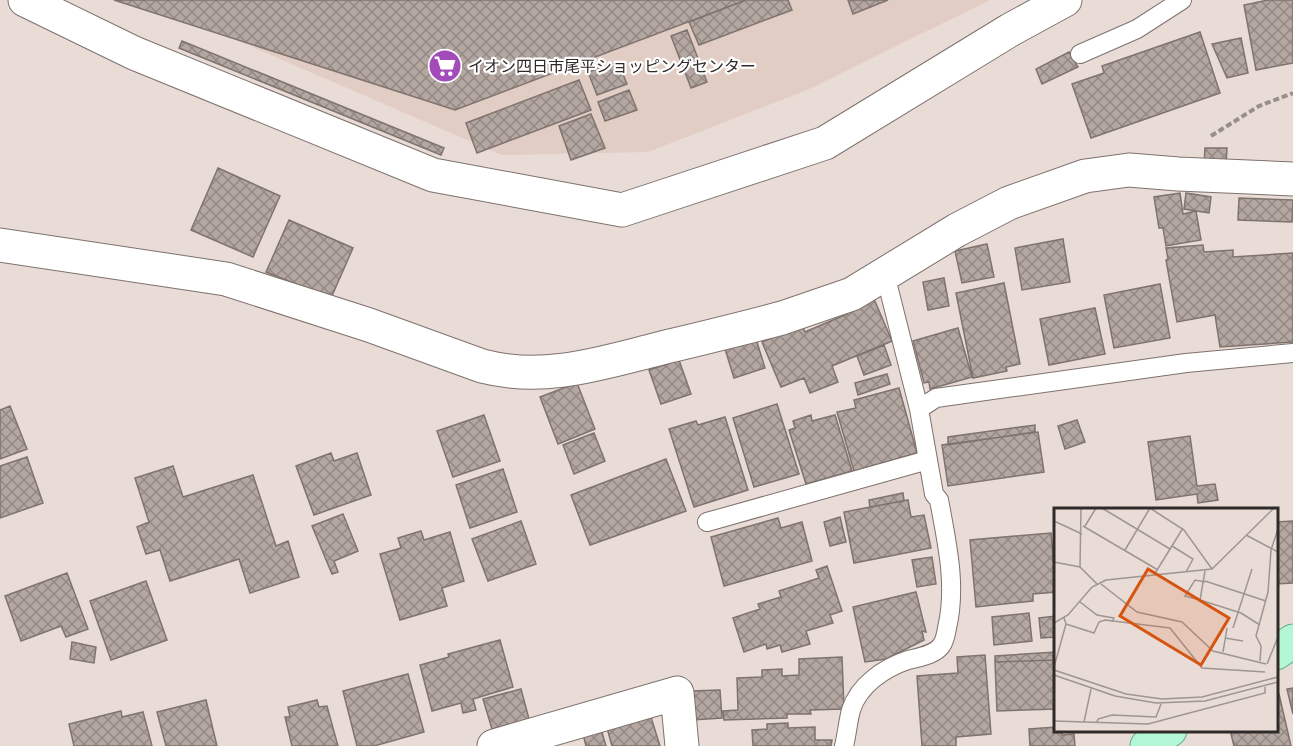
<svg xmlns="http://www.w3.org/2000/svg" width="1293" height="746" viewBox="0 0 1293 746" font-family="'Archivo Narrow','Noto Sans JP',sans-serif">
	<defs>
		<pattern id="building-cross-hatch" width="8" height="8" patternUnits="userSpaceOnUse" patternTransform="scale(1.5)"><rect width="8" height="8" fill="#b4a7a2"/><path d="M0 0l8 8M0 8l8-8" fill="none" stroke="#938884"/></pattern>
	</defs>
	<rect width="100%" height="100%" fill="#e9dbd6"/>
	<path fill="#e2cdc5" d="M144 0H990L807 90 648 152 502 155Z"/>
	<path fill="url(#building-cross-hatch)" stroke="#7f736e" stroke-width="1.5" d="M114 0H746L455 110Z
		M746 0H788L792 10 699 45 689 22Z
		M848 0H888L853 14Z
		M1268 0H1293V63L1256 70 1244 5Z
		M687 30 707 82 691 88 671 36Z
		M1200 32 1220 93 1091 138 1072 84 1104 73 1102 66Z
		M1241 38 1248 73 1227 78 1212 44Z
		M182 41 444 148 441 155 179 48Z
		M1069 52 1078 67 1042 84 1036 69Z
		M618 62 627 84 597 95 588 72Z
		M579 80 591 110 477 153 466 123Z
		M629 90 637 110 605 121 598 102Z
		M591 114 605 148 571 160 559 126Z
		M1205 148H1227L1226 165H1204Z
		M218 168 280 196 253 257 191 230Z
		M1180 193 1183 214 1196 211 1201 240 1166 246 1163 228H1159L1154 197Z
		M1186 193 1211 197 1209 213 1184 209Z
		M1239 198 1293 200 1292 222 1238 220Z
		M289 220 353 248 331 298 266 272Z
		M1063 239 1070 282 1022 290 1015 248Z
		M987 244 994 277 962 283 955 251Z
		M1203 245 1204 252 1233 250V257L1293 253V342L1220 347 1215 315 1177 322 1166 260 1168 259 1166 248Z
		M944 278 949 306 928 310 923 282Z
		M1004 283 1020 364 1006 367 1007 371 973 378 956 293Z
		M1160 284 1170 338 1114 348 1104 295Z
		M874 299 892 341 832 366 838 382 810 393 804 378 781 387 762 342 802 325 805 332 847 314 845 310Z
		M1095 308 1105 354 1049 365 1040 319Z
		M958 328 972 377 930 389 929 382 924 383 913 341Z
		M756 339 765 368 734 378 725 349Z
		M884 345 891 365 864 375 857 356Z
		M679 360 691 394 661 404 649 370Z
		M887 374 890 384 858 395 855 383Z
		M577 383 595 429 558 444 540 397Z
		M899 388 917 453 854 471 837 412 856 408 854 400Z
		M777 404 799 474 754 487 733 418Z
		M10 406 27 449 0 459V410Z
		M484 415 500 461 453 477 437 431Z
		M811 415 812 421 835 415 852 471 806 484 789 430 795 428 793 421Z
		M725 417 748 490 694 507 669 429 696 421 698 425Z
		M1077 420 1085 442 1065 449 1058 426Z
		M1035 425V432L948 445V437Z
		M1038 432 1044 472 948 486 942 445Z
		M594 433 605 461 574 474 563 445Z
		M1190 436 1197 486 1215 484 1218 500 1198 503 1197 494 1156 500 1148 442Z
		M331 453 334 461 357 453 371 495 314 515 296 466Z
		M27 457 43 503 0 518V466Z
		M666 459 686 511 590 545 571 495Z
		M173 466 183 497 253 475 276 546 288 541 299 577 250 593 239 559 170 581 160 550 146 554 137 527 149 522 135 478Z
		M503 469 517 512 470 528 456 485Z
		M903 493 904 501 870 507 869 500Z
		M908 500 911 517 924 515 931 548 854 563 844 512Z
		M343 514 358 551 334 561 338 572 332 574 312 526Z
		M840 517 846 542 830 546 824 522Z
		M778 518 781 528 802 522 812 561 724 586 711 537Z
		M521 521 536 564 488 581 472 539Z
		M1293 521V583L1276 584V522Z
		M421 531 424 540 450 532 464 581 442 588 447 606 400 620 380 554 401 548 398 538Z
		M1051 533 1056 592 1033 594V601L976 607 970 540Z
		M932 557 936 584 917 587 912 560Z
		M827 566 842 611 830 615 833 623 806 631 810 644 782 652 780 645 767 649 766 644 744 652 733 618 760 609 758 604 781 597 779 591 819 578 816 570Z
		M67 573 88 629 66 637 61 626 21 641 5 596Z
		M146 581 167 640 111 660 90 601Z
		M916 592 926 632 922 631 924 640 886 659 865 662 853 607Z
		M1029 613 1032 641 994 645 992 617Z
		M1056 616V637L1041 638 1039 618Z
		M500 640 513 687 473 699 476 710 463 713 461 703 432 711 420 665 449 657 448 654Z
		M72 642 96 647 94 663 70 659Z
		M1056 652V660L995 662V656Z
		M985 655 991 734 956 737V746H922L917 676 958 673 957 657Z
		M842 657 844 709 810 710 811 714H787V718L724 720 723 711 738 710 737 678 762 677V670L782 669V676L799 675V659Z
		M1056 660V709L997 711 995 662Z
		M408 674 424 732 374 746H357L343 691Z
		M1293 688V714L1287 689Z
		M521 689 529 719 492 729 483 699Z
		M720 690 722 718 692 720 690 691Z
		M1276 694H1279L1291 746H1234L1230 730H1276Z
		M206 700 217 746H166L157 712Z
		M317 700 319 707 327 706 338 746H292L285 717H290L288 707Z
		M121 711 122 717 143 712 152 746H74L69 724Z
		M650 714 660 746H612L607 728Z
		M788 723V728L815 727V740H832L831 746H753L752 730 767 729V724Z
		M1056 727V730H1061L1062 735 1074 734 1075 746H1030L1029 729Z
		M601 729 606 746H586L583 734Z"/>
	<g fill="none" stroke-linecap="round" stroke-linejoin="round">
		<g stroke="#7e726d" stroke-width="20">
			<path id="lane" d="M1080 54 1137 29 1182 0
				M919 409 936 398 1186 363 1293 353
				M707 522 928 460
				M844 746C847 734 848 721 851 710 859 685 884 668 908 660 920 657 934 655 941 646 945 641 946 634 947 628 957 586 947 543 939 500L934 494 919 409 885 274"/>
		</g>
		<g stroke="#7e726d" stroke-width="35">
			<path id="street" d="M25 0 134 53 433 175 622 210 825 143 1010 30 1065 0
				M0 245 226 279 369 325 482 366C544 382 598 364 658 349 699 339 741 329 782 318L852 294 957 230 1009 203 1085 176 1129 170 1178 174 1293 179
				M494 746 677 693 682 746"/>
		</g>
		<g stroke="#64ac88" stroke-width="35">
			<path id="primary" d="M1276 653 1293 641
				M1147 746 1170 730"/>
		</g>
		<path stroke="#988e8a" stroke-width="4" stroke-dasharray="6 3" stroke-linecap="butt" d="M1211 136 1259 106 1293 93"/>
		<use href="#lane" stroke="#fff" stroke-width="18"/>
		<use href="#street" stroke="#fff" stroke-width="33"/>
		<use href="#primary" stroke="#b3f7d6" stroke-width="33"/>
	</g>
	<defs>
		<g id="supermarket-disc" transform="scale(1.725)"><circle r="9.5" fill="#a34cb9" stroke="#fff"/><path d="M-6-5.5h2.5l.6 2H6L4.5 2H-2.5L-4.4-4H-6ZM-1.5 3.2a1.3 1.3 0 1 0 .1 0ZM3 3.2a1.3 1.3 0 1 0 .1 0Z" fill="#fff"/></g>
	</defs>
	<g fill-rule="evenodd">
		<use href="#supermarket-disc" x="445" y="66"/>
	</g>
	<g text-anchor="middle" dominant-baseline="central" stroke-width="4.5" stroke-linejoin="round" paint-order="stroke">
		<g font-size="16" fill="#302b29" stroke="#fff" text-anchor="start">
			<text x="468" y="66">イオン四日市尾平ショッピングセンター</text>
		</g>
	</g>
	<g transform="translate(1054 508)">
		<rect width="224" height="224" fill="#e9dbd6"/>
		<path fill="none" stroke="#9f9591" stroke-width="1.5" d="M48 0 116 41M96 0 130 22 158 61M0 13 28 26M29 18 104 62M31 18 42 0M192 27 224 44M118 38 139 51 132 64M71 42 96 0M0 54 26 59 43 76M26 59 27 0M151 63 146 92 187 105 206 117M100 67 129 20M151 73 212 93M47 76 83 104 128 114 159 143 212 156M146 92 131 88 141 72 151 74M26 94 43 107 60 110 58 114M0 115 14 107 38 79 52 72 158 61 220 0M12 116 40 125 45 114 51 112 116 120 148 160 211 164M179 120 198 61M171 130 189 133M169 144 173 120M206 153 207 138 202 128 214 84 217 42 224 21M213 156 224 129M0 159 12 116 10 110M0 162 72 186 108 191 148 189 224 169M0 167 61 188 102 195 151 193 224 174M0 213 94 216 211 185V179M30 214 37 181M43 214 44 211 58 207 102 209 107 196"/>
		<path fill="#d6540f" fill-opacity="0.15" stroke="#d6540f" stroke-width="3" d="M94 61 175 110 147 157 66 108Z"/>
		<rect width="224" height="224" fill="none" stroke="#302b29" stroke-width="3"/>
	</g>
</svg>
